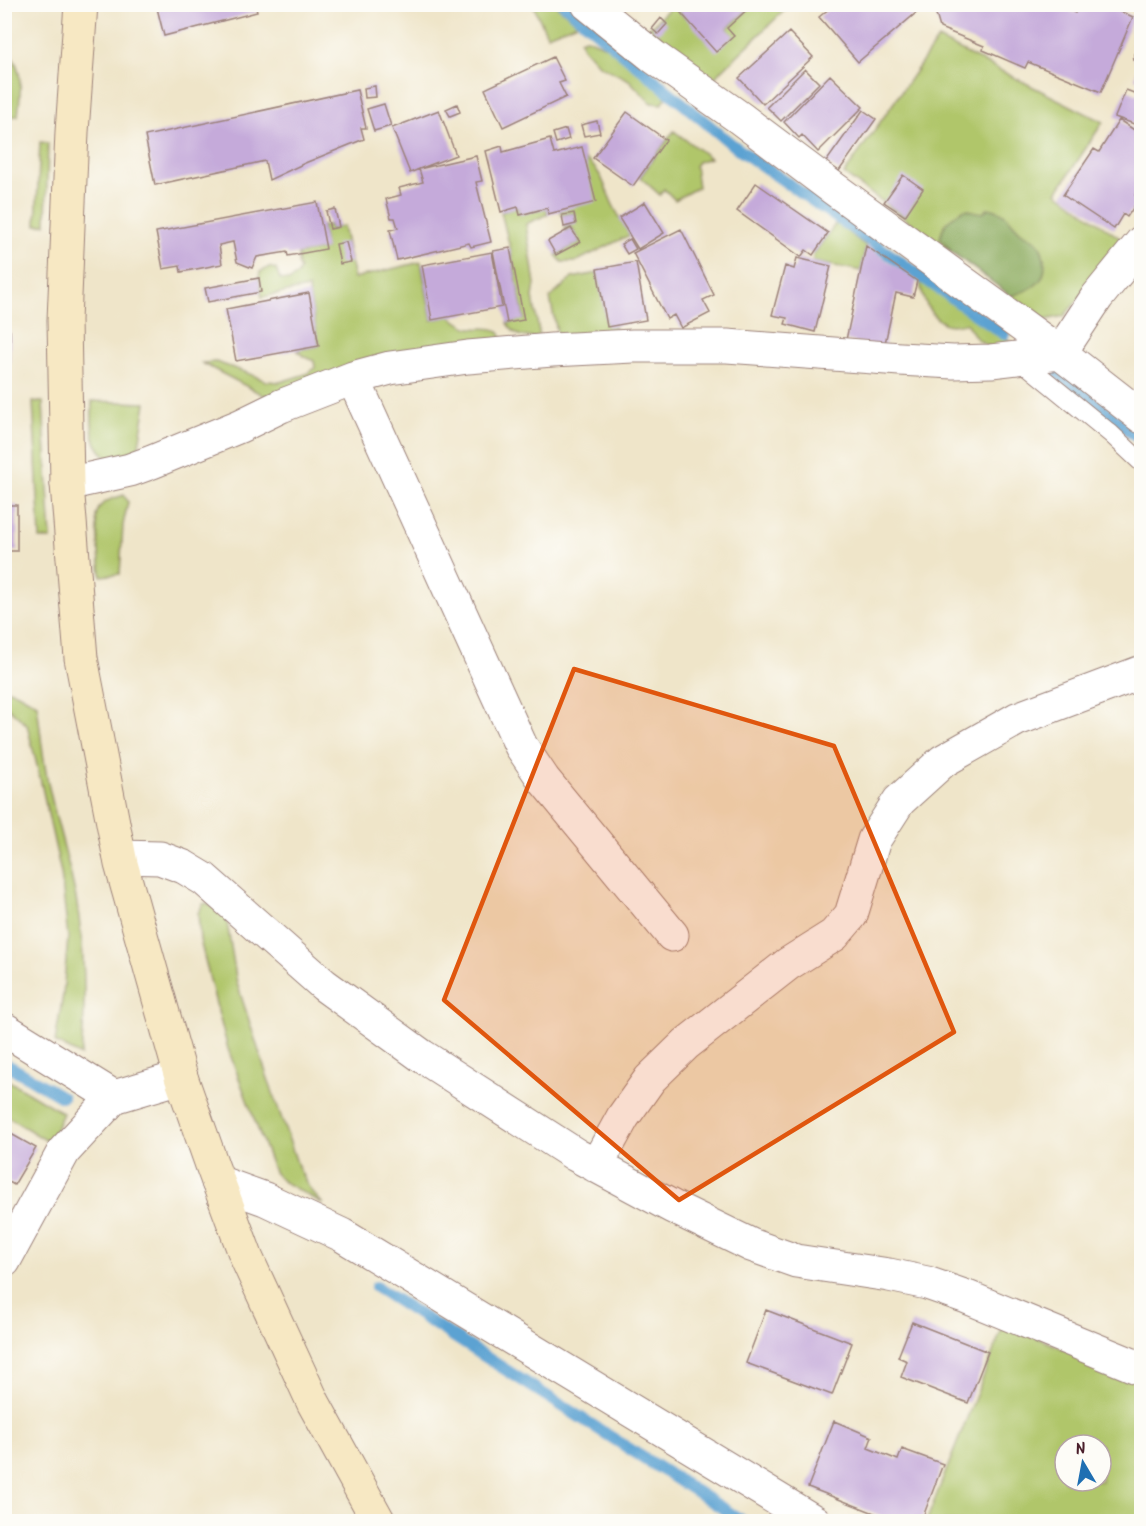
<svg xmlns="http://www.w3.org/2000/svg" width="1146" height="1526" viewBox="0 0 1146 1526" font-family="Kalam,sans-serif">
	<rect width="100%" height="100%" fill="#fdfcf7"/>
	<filter id="ink" filterUnits="userSpaceOnUse"><feTurbulence type="fractalNoise" baseFrequency=".0167" numOctaves="2"/><feDisplacementMap in="SourceGraphic" scale="12" xChannelSelector="R" yChannelSelector="G"/><feConvolveMatrix kernelMatrix="1 2 1 2 8 2 1 2 1" color-interpolation-filters="sRGB"/></filter>
	<filter id="wash" filterUnits="userSpaceOnUse"><feTurbulence type="fractalNoise" baseFrequency=".008" numOctaves="4" result="noise"/><feDisplacementMap in="SourceGraphic" scale="24" xChannelSelector="R" yChannelSelector="G"/><feGaussianBlur stdDeviation="1.35" result="paint"/><feColorMatrix in="noise" values="0 0 0 0 0 0 0 0 0 0 0 0 0 0 0 0 0 1.4 0 .05"/><feComposite in="paint" operator="in"/></filter>
	<g filter="url(#wash)">
		<rect width="100%" height="100%" fill="#efe5c9"/>
		<path fill="#b0c66b" stroke="#7d724b" stroke-width="1.5" fill-rule="evenodd" d="M533 5H555L578 23 547 35Z
			M673 5 685 17 733 36 727 28 753 5H790L710 82 647 30Z
			M585 38C616 46 641 72 665 92L666 98 662 104 651 103 629 80 599 65 583 47 580 40Z
			M938 39 1103 122 1057 192 1128 244 1064 316 1045 320 844 174Z
			M12 57C24 71 20 99 18 116L5 117V59Z
			M674 131 710 158 698 162 695 166 698 187 675 200 664 189 660 195 640 177Z
			M40 142 48 143 46 224 36 225Z
			M585 159C603 172 604 186 613 205 618 215 624 225 630 235L575 262H562L556 255 580 242 572 228 566 231 564 227 576 224 574 213 562 215 560 211Z
			M518 207 520 214 547 208 548 214 526 224 535 284 533 297 540 338C524 337 516 338 507 323L524 319 510 248 501 212Z
			M836 223 866 246 861 271 813 262V255Z
			M329 225 330 229 343 226 354 278 421 262 432 320 450 316C457 321 463 327 471 328 486 330 499 323 503 342L265 396 202 363 216 362 245 372 266 381 280 382 306 374 315 368 314 361 303 356 297 350 319 346 308 288 262 297 259 278 260 272 269 267 276 269 280 279 289 281 297 275 300 269 298 266V254L325 249 322 226Z
			M598 273 607 326 614 325 616 336 558 337 550 298 572 278Z
			M920 282H924L1014 344 1003 356 977 339 966 323C960 324 952 326 946 324 929 317 922 298 920 282Z
			M92 401 146 403 138 451 111 460C88 446 92 424 92 401Z
			M33 402H43L51 539H40Z
			M124 495 128 502 123 525 120 574 101 576 96 516C100 500 110 500 124 495Z
			M5 689 18 693 37 704C40 727 42 750 46 772 54 819 71 863 78 910 85 958 86 1008 81 1056L55 1042 63 995 68 938 61 873 40 778 27 725 5 705Z
			M206 903 226 916 237 983 263 1064 299 1169 311 1191 323 1204 282 1181 274 1172 228 1049 216 1004 200 940 198 913 203 904Z
			M4 1078 63 1113 50 1143 5 1115Z
			M1004 1324 1141 1381V1521L926 1522ZM1065 1445H1101V1481H1065Z"/>
		<path fill="#8cab5f" stroke="#6b6545" stroke-width="1.5" d="M988 208C1009 212 1007 220 1021 232 1027 236 1036 239 1040 246 1042 249 1043 255 1044 259 1049 283 1030 290 1011 296L951 251 940 238C944 221 950 218 965 209L977 212 983 213Z"/>
		<g fill="none" stroke-linecap="round" stroke-linejoin="round">
			<path stroke="#5ca2d2" stroke-width="12" d="M563 4 734 146 1004 334
				M1050 367 1142 441
				M4 1063 62 1097
				M376 1287 744 1522"/>
		</g>
		<g id="blocks">
			<path fill="#c5aada" d="M156 4H255L257 12 164 36Z
				M673 4H753L727 28 734 36 716 52Z
				M828 4H921L923 7 858 62 819 17 831 7Z
				M933 4H1056L1075 13 1079 4H1104L1133 17 1101 92 1028 62 1025 68 983 50 984 46 940 28Z
				M661 18 667 24 658 34 652 29Z
				M1141 29H1142V80L1135 78 1139 61 1133 60Z
				M789 32 813 57 763 104 739 78Z
				M553 57 565 81 559 83 566 97 503 127 485 89Z
				M805 69 819 83 781 121 767 107Z
				M830 75 863 107 818 152 802 135 799 138 784 122Z
				M375 86 376 97 365 98 364 88Z
				M357 90 366 128H361L364 139 305 163 269 180 265 161 155 185 145 136Z
				M1126 90 1142 96V127L1115 117Z
				M384 104 391 126 374 131 367 109Z
				M457 104 460 112 450 116 446 109Z
				M439 110 456 155 419 169 476 156 482 181 476 182 491 242 471 247 469 243 397 260 390 230 398 228 395 218H391L386 199 401 195 399 188 423 182 419 169 410 173 392 128Z
				M863 110 876 119 839 171 826 162Z
				M627 112 666 140 633 186 593 158Z
				M1119 120 1142 135V185L1135 195 1140 198 1127 217 1123 214 1114 229 1063 195 1094 149 1099 152Z
				M597 121 600 133 584 136 581 125Z
				M566 129 569 139 556 143 553 133Z
				M550 139 554 154 582 147 596 202 548 214 547 208 520 215 518 207 501 212 486 151 502 146 503 152Z
				M903 175 923 189 905 216 884 202Z
				M756 183 828 233 813 255 806 250 801 257 737 211Z
				M317 202 326 249 288 256 287 252 257 257 252 268 237 262 233 242 219 245 222 264 181 272 180 266 163 269 156 232Z
				M645 202 664 233 638 249 619 218Z
				M335 209 339 227 330 229 326 211Z
				M574 213 576 224 564 227 562 215Z
				M571 228 580 242 556 255 548 241Z
				M681 229 714 295 703 300 710 313 681 328 674 315 667 319 633 253Z
				M630 239 636 249 627 254 621 244Z
				M346 242 351 262 340 264 336 244Z
				M866 246 917 281 913 297 896 293 884 348 846 340Z
				M510 248 524 320 507 323 493 251Z
				M492 252 502 307 432 320 422 265Z
				M797 258 831 266 815 332 785 324 787 318 772 315 785 266 794 269Z
				M636 262 646 320 607 327 597 269Z
				M259 278 261 292 208 302 205 288Z
				M309 293 319 346 236 361 226 309Z
				M4 331H10V364H4Z
				M4 505H17V551H4Z
				M4 1130 36 1148 14 1185 4 1179Z
				M766 1310 852 1343 832 1395 746 1363Z
				M912 1322 988 1352 968 1403 901 1377 907 1361 898 1357Z
				M834 1421 872 1437 868 1448 898 1460 902 1449 943 1464 921 1522H897L808 1487Z"/>
		</g>
	</g>
	<g filter="url(#ink)">
		<use href="#blocks" fill-opacity="0" stroke="#9c827a" stroke-width="1.5"/>
		<g fill="none" stroke-linecap="round" stroke-linejoin="round">
			<g stroke="#9c827a" stroke-width="20">
				<path id="lane" d="M1018 358 1111 434 1142 463"/>
			</g>
			<g stroke="#9c827a" stroke-width="35">
				<path id="street" d="M588 4 654 57 740 118 833 188 1060 353 1142 417
					M1060 353 1097 297 1142 242
					M353 378 521 746 544 780 672 935
					M67 484 130 470 152 462 240 426 281 406 353 378 390 368 468 357 552 350 633 346H727L900 359 953 362 991 361 1060 353
					M120 857 160 858 184 867 204 879 324 985 422 1056 576 1155 673 1207 751 1245 796 1261 889 1275 927 1283 967 1297 1142 1369
					M4 1029 114 1097
					M596 1166 623 1117 650 1079 686 1044 788 964 834 935 851 915 874 840 899 801 943 761 1017 719 1142 672
					M218 1182 265 1199 342 1235 815 1522
					M4 1261 64 1151 114 1097 181 1077"/>
			</g>
			<g stroke="#9c827a" stroke-width="35">
				<path id="secondary" d="M81 4 72 132 64 320 67 484 81 658 121 864 181 1077 213 1168 247 1259 313 1402 379 1522"/>
			</g>
			<use href="#lane" stroke="#fff" stroke-width="18"/>
			<use href="#street" stroke="#fff" stroke-width="33"/>
			<use href="#secondary" stroke="#f7e8c3" stroke-width="33"/>
		</g>
	</g>
	<path fill="#e0560e" fill-opacity="0.2" stroke="#e0560e" stroke-width="4.5" stroke-linejoin="round" d="M574 669 834 746 954 1032 679 1200 444 1000Z"/>
	<rect width="1146" height="1526" fill="none" stroke="#fdfcf7" stroke-width="24"/>
	<g transform="translate(1083 1463) rotate(350)"><circle r="28" fill="#fdfcf7" stroke="#b5a4a5" stroke-width="1.5"/>
	<path d="M0-4.5L10 22L0 15L-10 22Z" fill="#1f6fb2"/>
	<text y="-9" font-size="16" font-weight="bold" text-anchor="middle" fill="#4a1f2b">N</text>
	</g>
</svg>
